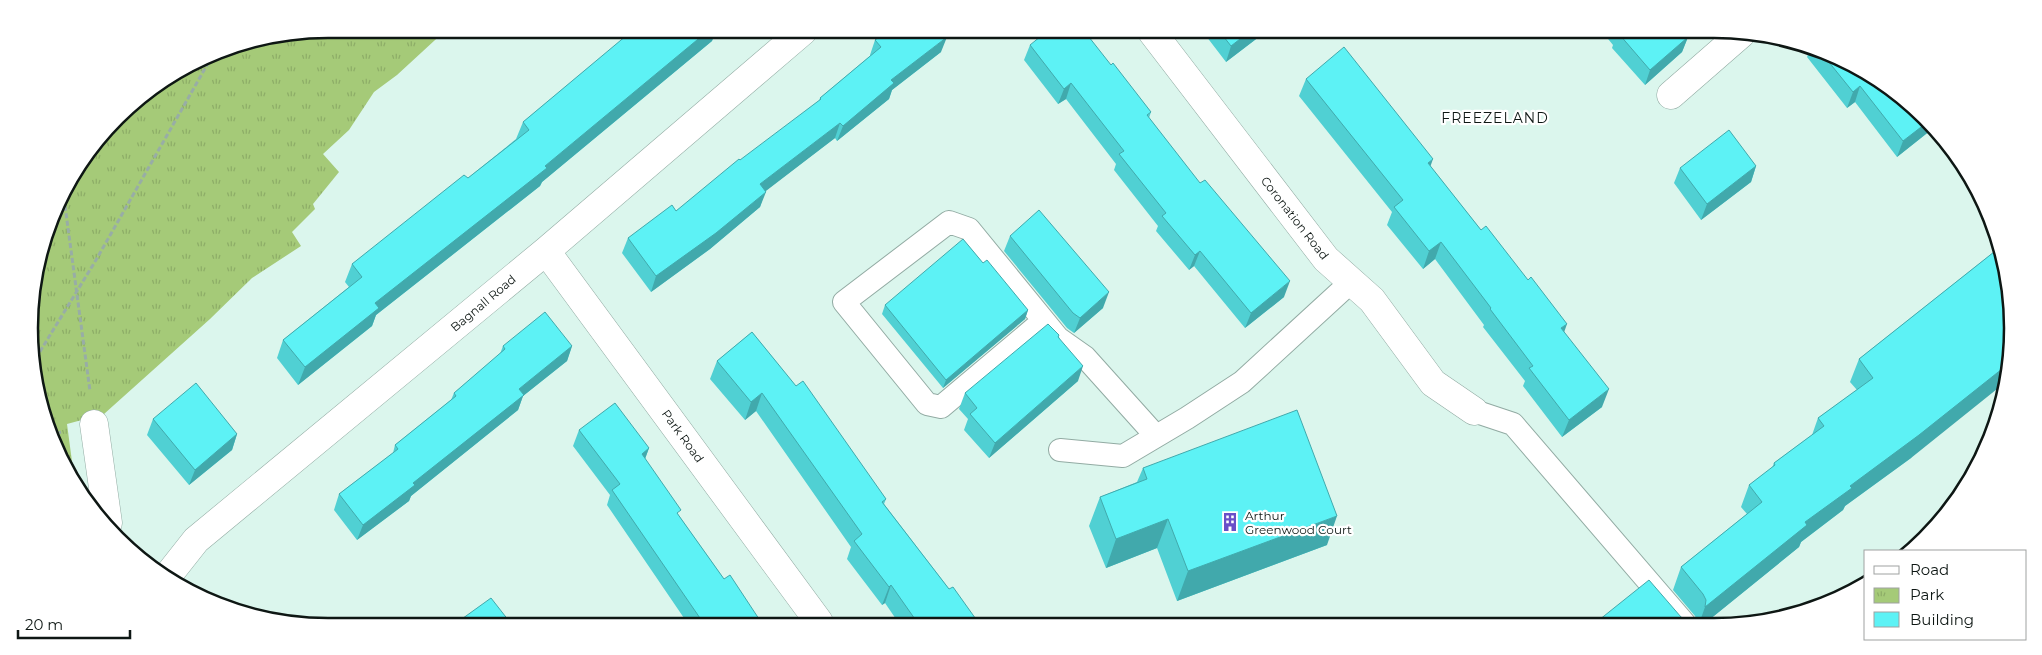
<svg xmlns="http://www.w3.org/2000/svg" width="2042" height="655" viewBox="0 0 2042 655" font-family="Montserrat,sans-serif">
	<defs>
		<pattern id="park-tufts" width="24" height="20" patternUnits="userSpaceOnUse" patternTransform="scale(1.25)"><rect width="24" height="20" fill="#a5ca78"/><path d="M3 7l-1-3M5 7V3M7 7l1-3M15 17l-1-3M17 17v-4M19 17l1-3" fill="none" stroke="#8dad67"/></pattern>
	</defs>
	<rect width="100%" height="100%" fill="#dbf6ed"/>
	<path fill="url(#park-tufts)" d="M328 29H447L397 75 374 92 349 130 323 154 339 172 313 204 315 209 292 232 301 246 252 278 210 319 104 414 67 424 75 484 39 405 31 289 60 195 130 103 213 51Z"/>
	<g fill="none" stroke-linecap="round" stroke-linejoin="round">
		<g stroke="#92aba3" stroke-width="24">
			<path id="service" d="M1043 321 941 407 927 404 844 302 949 222 969 229 1058 338 1085 357 1156 436
				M1474 411 1513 424 1685 624
				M1060 450 1123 456 1187 418 1242 382 1351 282"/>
		</g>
		<g stroke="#92aba3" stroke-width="29">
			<path id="minor" d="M1152 32 1326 259 1372 300 1433 383 1474 411
				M1671 95 1741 34
				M546 251 819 622
				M94 424 108 523
				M166 578 196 540 546 251 803 31"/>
		</g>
		<path stroke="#98ada6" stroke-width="3" stroke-dasharray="5 2.5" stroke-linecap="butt" d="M63 191 90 391
			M36 358 96 260 215 51
			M52 435 61 432"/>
		<use href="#service" stroke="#fff" stroke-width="22"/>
		<use href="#minor" stroke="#fff" stroke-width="28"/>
	</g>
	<path fill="#50d0d3" d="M634 30H716L712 41 542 182 540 186 376 315 372 326 298 385 277 358 283 340 349 287 345 282 352 264 468 178 516 139 523 122Z
		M1203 32 1264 33 1226 62Z
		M1604 34H1686L1688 37 1682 52 1645 85 1612 48 1613 45Z
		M875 40 941 52 892 90 889 99 837 141 835 138 765 191 760 207 710 249 651 292 622 253 628 238 676 211 819 101 820 98 870 56V55Z
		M1030 45 1111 65 1151 112 1149 118 1284 297 1245 328 1194 266 1189 270 1156 231 1158 226 1114 170 1116 164 1066 99 1058 104 1024 60Z
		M1810 50 1881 79 1931 130 1897 157 1855 102 1847 108 1807 57Z
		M1306 79 1430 166 1481 230 1564 332 1602 407 1562 437 1523 386 1525 381 1483 327 1484 325 1435 259 1423 269 1387 225 1392 212 1299 96Z
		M1756 166 1751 182 1701 220 1674 183 1680 168Z
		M1010 236 1103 308 1074 333 1067 328 1004 251Z
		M1999 248 1911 458 1845 506 1843 510 1801 542 1799 547 1704 624H1698V622L1695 616 1673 590 1681 567 1747 514 1741 507 1749 485 1772 468 1774 463 1812 435 1818 418 1857 390 1850 382 1859 359Z
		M983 263 1028 310 1025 319 943 388 882 314 885 305Z
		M752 332 886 499 884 504 949 589 978 622H898L885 603 882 605 847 559 851 547 756 411 745 420 710 379 717 361Z
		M1059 335V337L1078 381 989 458 964 430 968 419 959 409 965 393Z
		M503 346H572L567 361 523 396 518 410 411 496 409 501 357 540 334 510 339 494 393 453 395 445 451 400 454 393 500 354Z
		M153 419 237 434 232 450 189 485 147 435Z
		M579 430 649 448 645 459 679 516 724 579 761 622 686 621 607 505 610 495 573 446Z
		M1143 468 1327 545 1177 601 1157 548 1106 568 1089 526 1100 497 1137 482Z"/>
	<path fill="#41a9ac" d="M709 30H716L712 41 542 182 540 186 376 315 372 326 298 385 305 367 375 303 545 166Z
		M1249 32 1264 33 1226 62 1231 46Z
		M947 37 941 52 892 90 889 99 837 141 843 126 891 80Z
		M1688 37 1682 52 1645 85 1650 70Z
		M1071 83 1066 99 1058 104 1064 89Z
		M1860 86 1855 102 1847 108 1853 92Z
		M840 123 835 138 754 200 760 184Z
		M1925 124 1931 130 1897 157 1903 141Z
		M1433 159 1427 176 1428 163Z
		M1756 166 1751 182 1701 220 1707 204Z
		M766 192 760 207 710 249 651 292 656 276Z
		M1441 242 1435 259 1423 269 1429 251Z
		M1200 251 1194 266 1189 270 1195 255Z
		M1290 281 1284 297 1245 328 1251 313Z
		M1109 292 1103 308 1074 333 1080 318Z
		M1028 310 1025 319 943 388 946 380Z
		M1567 324 1561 341V328Z
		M572 346 567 361 523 396 518 410 411 496 409 501 357 540 363 525 413 483 519 389Z
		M2007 365V381L1911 458 1845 506 1843 510 1801 542 1799 547 1704 624H1699L1705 607 1805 522 1850 486Z
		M1083 366 1078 381 989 458 995 443Z
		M1609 389 1602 407 1562 437 1569 420Z
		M762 393 756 411 745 420 751 402Z
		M237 434 232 450 189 485 195 470Z
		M649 448 643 464 642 454Z
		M1337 516 1327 545 1177 601 1188 571Z
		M1168 519 1157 548 1106 568 1116 539Z
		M891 585 885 603 882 605 889 587Z"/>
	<path fill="#5df2f5" stroke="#41a9ac" d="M633 30H709L545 166 547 168 375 303 379 308 305 367 283 340 362 277 352 264 464 175 468 178 529 130 523 122Z
		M887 31H943L947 37 891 80 894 83 843 126 840 123 760 184 766 192 716 233 656 276 628 238 672 205 676 211 739 159 740 160 821 99 820 98 881 47 875 40Z
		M1046 32H1085L1111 65 1113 63 1151 112 1147 115 1200 183 1205 180 1290 281 1251 313 1200 251 1195 255 1162 216 1166 213 1119 154 1124 151 1071 83 1064 89 1030 45Z
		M1220 32H1249L1231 46Z
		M1619 34H1686L1688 37 1650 70Z
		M1344 47 1433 159 1428 163 1481 230 1486 226 1528 280 1531 277 1567 324 1561 328 1609 389 1569 420 1529 368 1533 366 1490 309 1491 308 1441 242 1429 251 1394 207 1403 200 1306 79Z
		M1824 56 1881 79 1925 124 1903 141 1860 86 1853 92Z
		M1729 130 1756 166 1707 204 1680 168Z
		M1039 210 1109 292 1080 318 1073 313 1010 236Z
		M963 239 983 263 987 260 1028 310 946 380 885 305Z
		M1999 248 2008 270 2007 365 1919 435 1850 486 1852 488 1805 522 1807 525 1705 607 1706 600 1703 594 1681 567 1762 502 1749 485 1775 465 1774 463 1824 426 1818 418 1873 378 1859 359Z
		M545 312 572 346 519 389 524 395 413 483 415 485 363 525 339 494 398 449 395 445 456 396 454 393 505 349 503 346Z
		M1048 324 1059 335 1058 337 1083 366 995 443 970 414 977 408 965 393Z
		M752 332 796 386 803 381 886 499 882 502 949 589 953 587 978 622H917L891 585 889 587 854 541 862 534 762 393 751 402 717 361Z
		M196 383 237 434 195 470 153 419Z
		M615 403 649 448 642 454 681 510 677 513 724 579 730 575 761 622 702 621 612 490 620 484 579 430Z
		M1297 410 1337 516 1188 571 1168 519 1116 539 1100 497 1147 479 1143 468Z
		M1649 580 1681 617 1687 621H1693L1690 624 1602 623 1599 620Z
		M491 598 509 621H459Z"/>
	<defs>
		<g id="building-bare" transform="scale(1.5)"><path d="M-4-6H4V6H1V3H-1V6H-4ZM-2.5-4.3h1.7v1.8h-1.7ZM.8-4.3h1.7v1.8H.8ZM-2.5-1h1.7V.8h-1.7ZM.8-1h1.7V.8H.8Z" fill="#684fc8" stroke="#fff" stroke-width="2.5" paint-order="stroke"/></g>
	</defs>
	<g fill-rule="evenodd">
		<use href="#building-bare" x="1230" y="522"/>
	</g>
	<g text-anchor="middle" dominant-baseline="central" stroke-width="4.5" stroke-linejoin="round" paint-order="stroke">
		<g font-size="12" fill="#0e1714" stroke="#fff">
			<text transform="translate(1295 218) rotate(52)">Coronation Road</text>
			<text transform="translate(483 303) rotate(-40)">Bagnall Road</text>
			<text transform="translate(683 436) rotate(54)">Park Road</text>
		</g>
		<g font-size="12" fill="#0e1714" stroke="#fff" text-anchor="start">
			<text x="1245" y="515">Arthur<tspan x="1245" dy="14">Greenwood Court</tspan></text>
		</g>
		<g font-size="14" letter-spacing="1" fill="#0e1714" stroke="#fff">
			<text x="1495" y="118">FREEZELAND</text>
		</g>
	</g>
	<path d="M0 0H2042V655H0ZM328 38H1714A290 290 0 0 1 2004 328V328A290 290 0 0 1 1714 618H328A290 290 0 0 1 38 328V328A290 290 0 0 1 328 38Z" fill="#fff" fill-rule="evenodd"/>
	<path fill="none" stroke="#0e1714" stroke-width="2.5" d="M328 38H1714A290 290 0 0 1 2004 328V328A290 290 0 0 1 1714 618H328A290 290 0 0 1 38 328V328A290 290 0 0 1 328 38Z"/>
	<rect x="1864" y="550" width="162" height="90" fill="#ffffff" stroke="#9fa2a1"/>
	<rect x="1874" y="566" width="25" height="8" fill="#ffffff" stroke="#9fa2a1"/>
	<text x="1910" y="575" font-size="15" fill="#0e1714">Road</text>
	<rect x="1874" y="588" width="25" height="15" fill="url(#park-tufts)" stroke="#9fa2a1"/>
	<text x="1910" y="600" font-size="15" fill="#0e1714">Park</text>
	<rect x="1874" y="612" width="25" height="15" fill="#5df2f5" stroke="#9fa2a1"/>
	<text x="1910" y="625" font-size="15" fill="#0e1714">Building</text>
	<path d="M18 630v8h112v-8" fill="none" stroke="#0e1714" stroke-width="2.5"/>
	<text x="25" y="630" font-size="15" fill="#0e1714" stroke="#ffffff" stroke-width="4" paint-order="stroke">20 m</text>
</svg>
